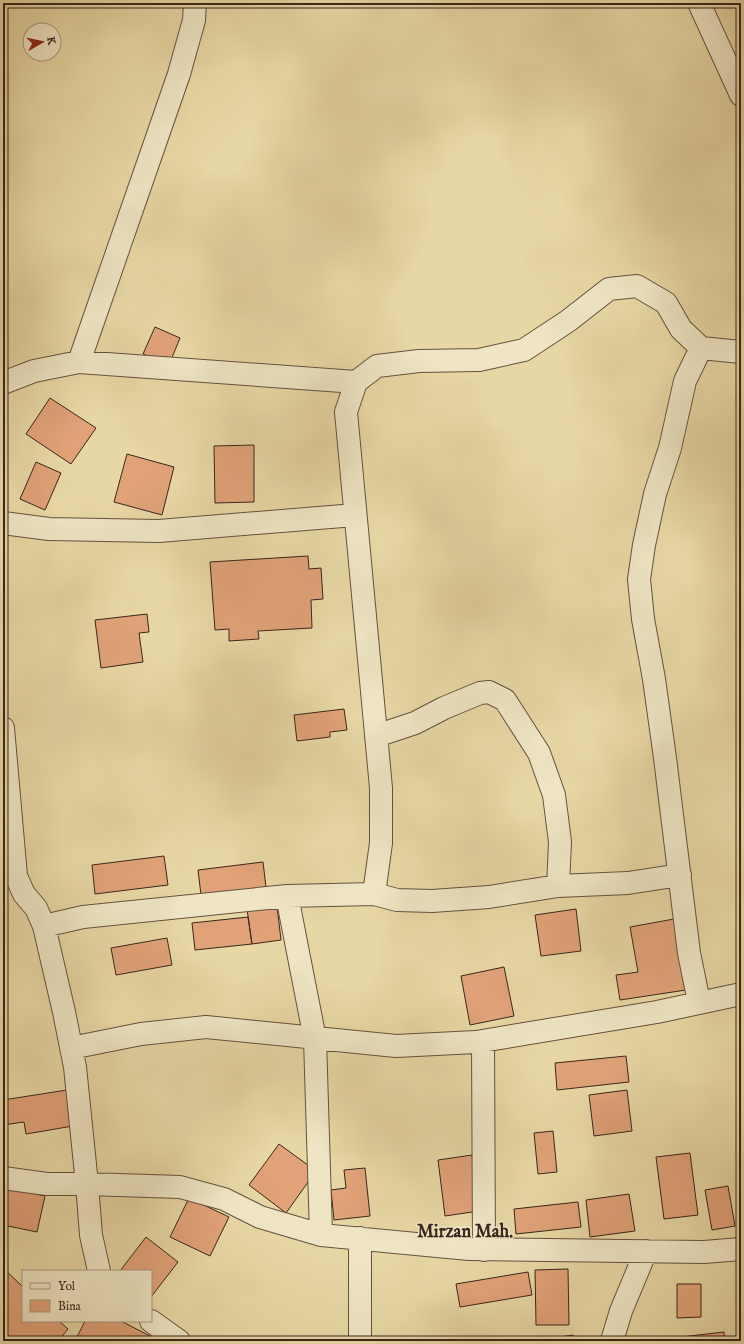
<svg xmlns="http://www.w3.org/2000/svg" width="744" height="1344" viewBox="0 0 744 1344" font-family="'IM FELL English',serif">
	<rect width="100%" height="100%" fill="#e7d7a4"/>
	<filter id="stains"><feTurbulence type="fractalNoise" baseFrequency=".005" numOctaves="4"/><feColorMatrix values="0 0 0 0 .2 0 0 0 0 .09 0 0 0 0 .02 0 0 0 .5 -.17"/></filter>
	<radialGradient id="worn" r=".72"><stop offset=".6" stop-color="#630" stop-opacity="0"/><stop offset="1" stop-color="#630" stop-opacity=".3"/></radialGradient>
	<path fill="#e1a278" stroke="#39261d" d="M155 327 180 338 169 365 143 354Z
		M50 398 96 428 71 464 26 434Z
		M254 445V502L215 503 214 446Z
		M127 454 174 467 162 515 114 502Z
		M36 462 61 473 45 510 20 499Z
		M308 556 309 569 321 568 323 599 311 600 312 628 258 631 259 639 229 641V629L215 630 210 562Z
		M147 614 149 632 139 633 143 662 101 668 95 620Z
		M344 709 347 730 330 732V737L297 741 294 715Z
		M164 856 168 885 95 894 92 865Z
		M263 862 266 887 201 895 198 870Z
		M277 906 281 940 252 944 247 909Z
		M576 909 581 951 541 956 535 915Z
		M248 917 252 944 195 950 192 923Z
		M674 919 686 990 620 1000 616 975 638 972 630 927Z
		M167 938 172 965 116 975 111 948Z
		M504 967 514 1016 470 1025 461 976Z
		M626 1056 629 1082 557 1090 555 1063Z
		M67 1090 73 1126 26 1134 24 1122 3 1125V1100Z
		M627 1090 632 1131 594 1136 589 1095Z
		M553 1131 557 1172 538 1174 534 1133Z
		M279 1144 316 1171 286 1213 249 1185Z
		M690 1153 698 1215 664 1219 656 1157Z
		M472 1155 479 1211 445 1216 438 1160Z
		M365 1168 370 1216 334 1220 331 1190 346 1188 344 1170Z
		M728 1186 735 1226 712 1230 705 1190Z
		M3 1187 45 1196 37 1232 3 1225Z
		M629 1194 635 1231 590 1237 586 1200Z
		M189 1198 229 1217 210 1256 170 1237Z
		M578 1202 581 1227 516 1234 514 1209Z
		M146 1237 178 1262 151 1297V1271H120Z
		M3 1268 23 1287V1321H59L68 1329 58 1341H3Z
		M568 1269 569 1325H536L535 1270Z
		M528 1272 532 1295 460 1307 456 1284Z
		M677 1284H701V1317L677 1318Z
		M85 1321H121L150 1336 147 1341H75Z
		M724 1332 725 1341H681V1337Z
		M573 1335 574 1341H533Z"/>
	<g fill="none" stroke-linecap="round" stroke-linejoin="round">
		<g stroke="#64523f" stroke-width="24">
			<path id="minor" d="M699 3 741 95
				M79 362 179 74 194 20 195 3
				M3 383 34 371 79 362 356 382
				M3 523 49 529 159 531 355 515
				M3 728 16 876 24 894 36 908 44 926 64 1012 75 1067 87 1184 180 1187 224 1199 260 1217 321 1235 469 1249 704 1252 741 1249
				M376 736 415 723 444 708 480 693 489 692 505 700 539 753 554 795 560 842 558 886
				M374 894 381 843V788L346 412 356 382 377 366 419 361 479 360 524 350 568 321 609 289 637 286 666 303 681 329 701 348 741 352
				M287 896 315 1039 321 1235
				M44 926 83 917 287 896 374 894 397 900 432 901 489 897 558 886 628 883 680 875
				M699 1002 689 953 665 758 654 679 643 619 639 579 644 545 655 494 670 448 685 381 701 348
				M483 1041 484 1250
				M71 1048 141 1034 206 1027 396 1046 476 1042 657 1012 741 994
				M3 1178 47 1184H87L91 1235 99 1271
				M151 1321 179 1341
				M360 1341V1238
				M612 1341 621 1311 646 1251"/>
		</g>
		<use href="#minor" stroke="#efe5c4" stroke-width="22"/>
	</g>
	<g text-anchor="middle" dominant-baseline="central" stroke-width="3" stroke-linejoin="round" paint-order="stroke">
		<g font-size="18" font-weight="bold" fill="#39261d" stroke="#efe5c4">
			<text x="465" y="1232">Mirzan Mah.</text>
		</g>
	</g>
	<rect width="744" height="1344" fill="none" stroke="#e7d7a4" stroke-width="16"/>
	<rect x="4" y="4" width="736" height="1336" fill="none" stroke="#39261d" stroke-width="2"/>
	<rect x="8" y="8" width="728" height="1328" fill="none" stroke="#39261d"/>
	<rect x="22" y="1270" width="130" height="52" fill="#efe5c4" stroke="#a69981"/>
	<rect x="30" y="1283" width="20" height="6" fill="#efe5c4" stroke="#a69981"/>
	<text x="58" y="1290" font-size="12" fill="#39261d">Yol</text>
	<rect x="30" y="1300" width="20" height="12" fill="#e1a278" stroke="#a69981"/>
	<text x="58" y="1310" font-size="12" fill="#39261d">Bina</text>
	<g transform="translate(42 42) rotate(81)"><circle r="19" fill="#efe5c4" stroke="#a69981"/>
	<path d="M0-3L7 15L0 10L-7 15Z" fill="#8f2418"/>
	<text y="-6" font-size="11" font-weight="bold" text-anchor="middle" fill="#39261d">K</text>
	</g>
	<rect width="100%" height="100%" filter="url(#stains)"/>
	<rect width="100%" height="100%" fill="url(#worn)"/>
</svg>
